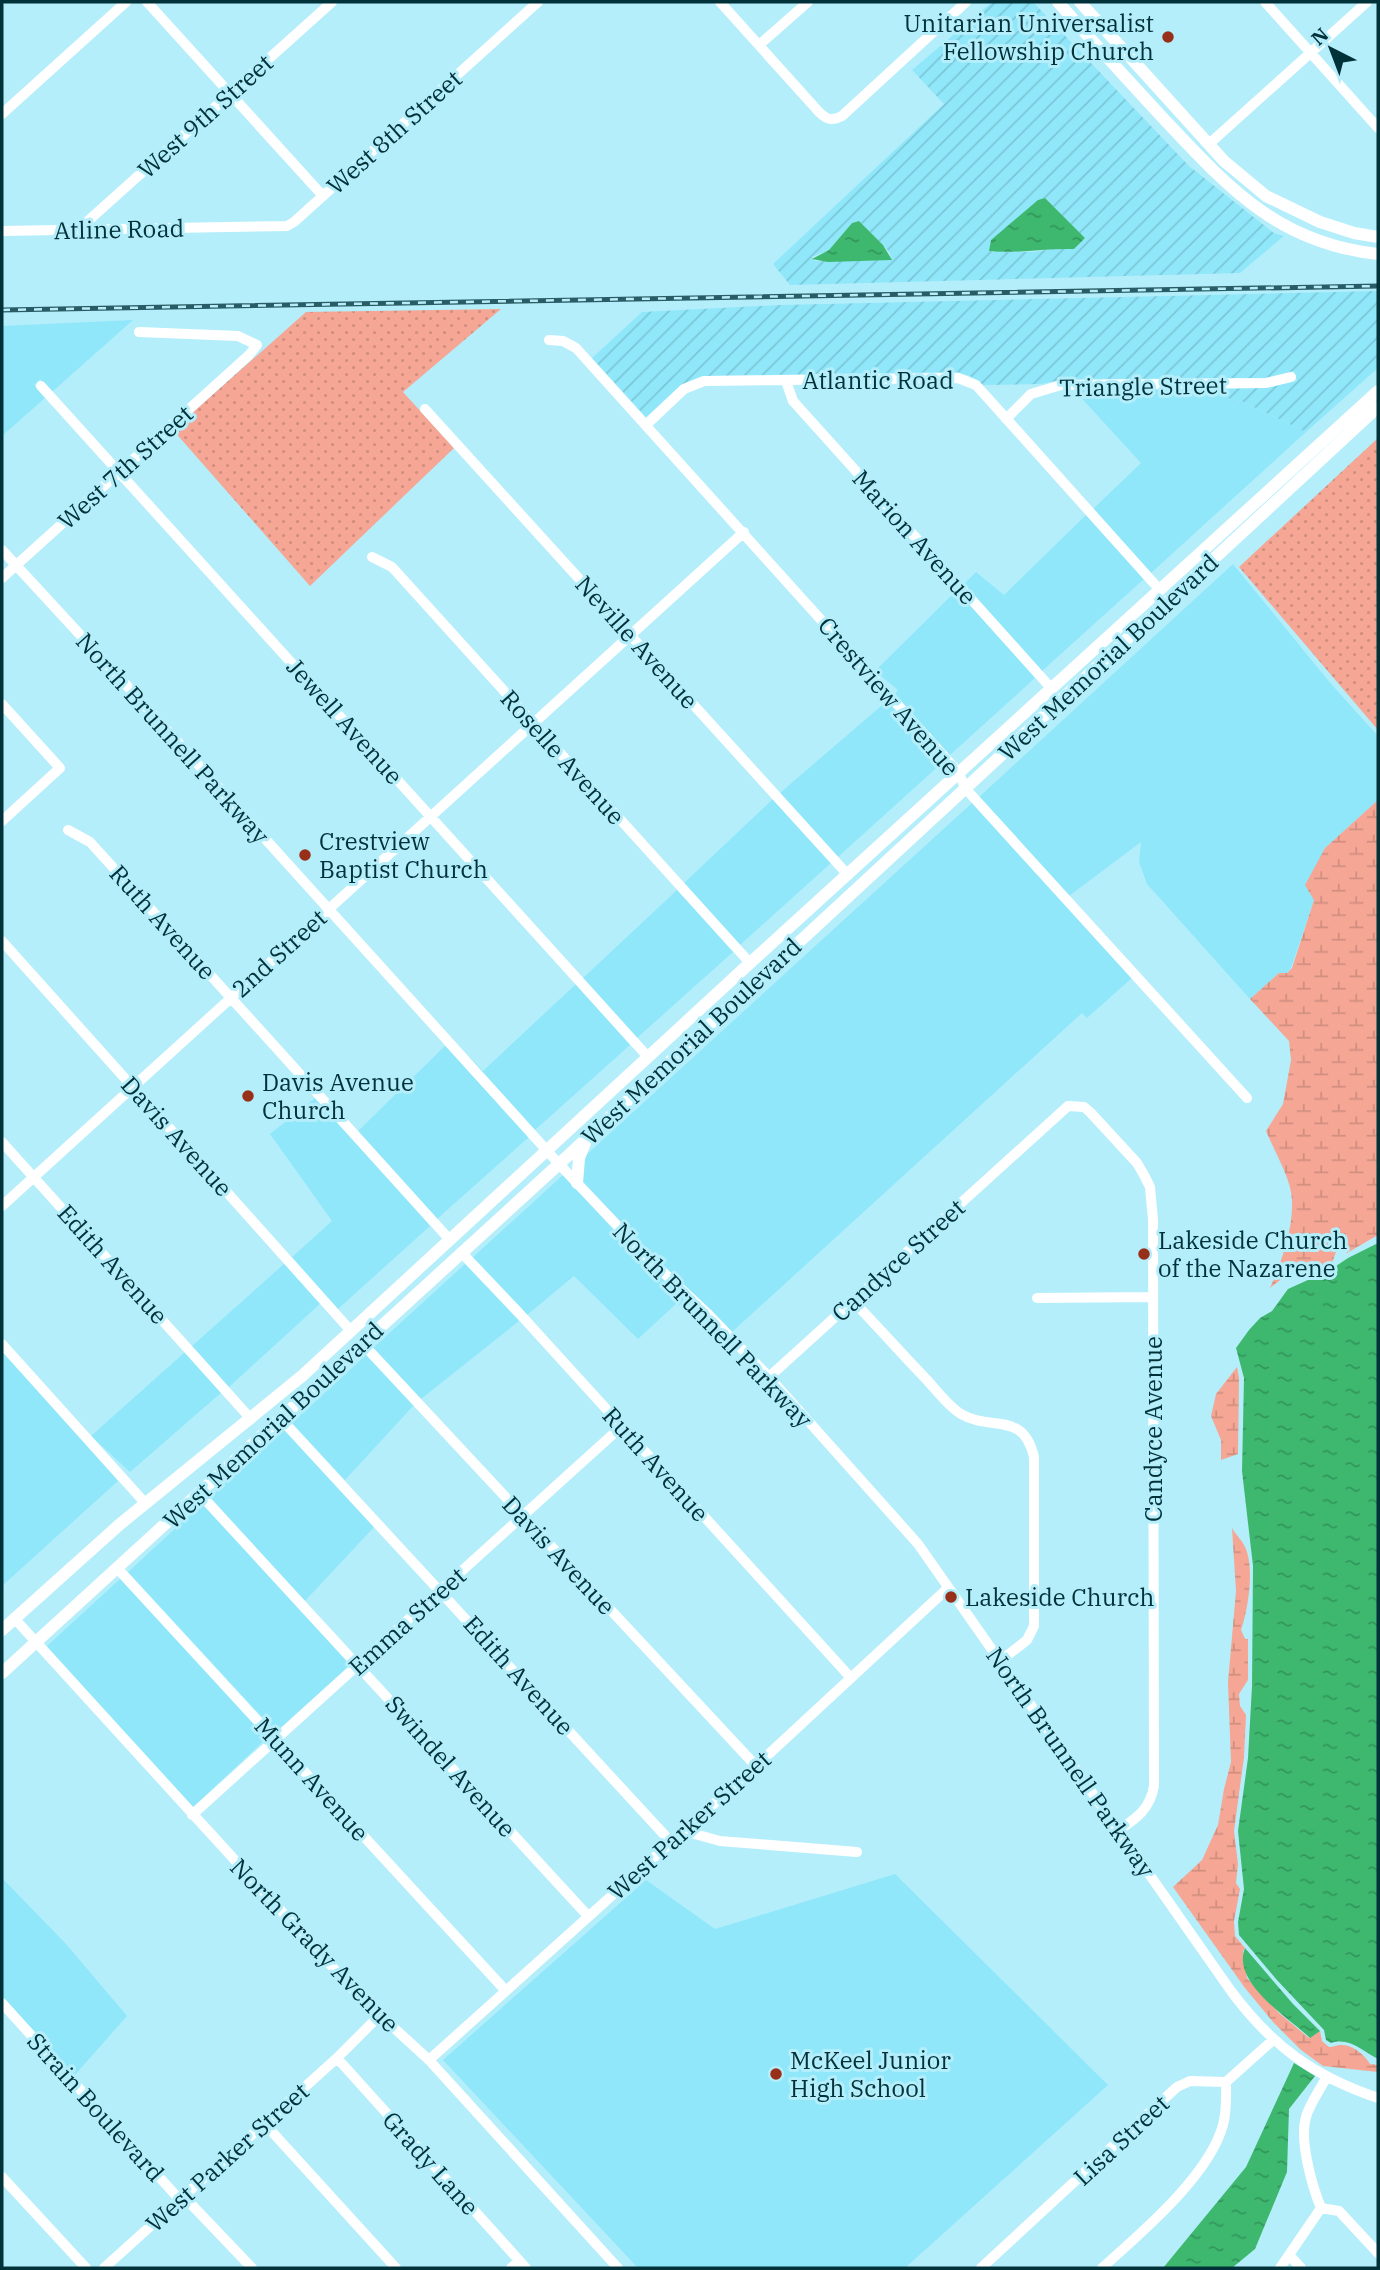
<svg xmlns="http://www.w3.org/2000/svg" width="1380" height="2270" viewBox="0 0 1380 2270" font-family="'IBM Plex Serif',serif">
	<defs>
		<pattern id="industrial-furrows" width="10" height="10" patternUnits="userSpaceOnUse" patternTransform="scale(1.75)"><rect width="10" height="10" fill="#90e7fa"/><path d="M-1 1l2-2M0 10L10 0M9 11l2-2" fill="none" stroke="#7ac7d7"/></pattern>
		<pattern id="wetland-marsh" width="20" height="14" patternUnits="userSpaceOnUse" patternTransform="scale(1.75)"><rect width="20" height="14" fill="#f6a694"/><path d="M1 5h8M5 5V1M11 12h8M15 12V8" fill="none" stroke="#d18f80"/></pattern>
		<pattern id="park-dots" width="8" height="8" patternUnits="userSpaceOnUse" patternTransform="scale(1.75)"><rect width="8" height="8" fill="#f6a694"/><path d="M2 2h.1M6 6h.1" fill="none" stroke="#d18f80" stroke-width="1.8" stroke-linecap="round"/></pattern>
		<pattern id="water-ripples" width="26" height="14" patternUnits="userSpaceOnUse" patternTransform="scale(1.75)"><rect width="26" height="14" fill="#3eb86f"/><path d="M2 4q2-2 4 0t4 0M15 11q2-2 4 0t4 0" fill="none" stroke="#32965c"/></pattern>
	</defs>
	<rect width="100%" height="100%" fill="#b5eefb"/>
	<path fill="#90e7fa" d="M133 320 52 392 40 379 34 385 45 398 2 436V326Z
		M1188 389 1241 401 1306 432 1151 573 1093 509 1141 463 1074 390Z
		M1086 515 1144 579 1042 671 964 584 976 572 1004 595Z
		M1233 564 1332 685 1378 736V800L1325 848 1314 900 1291 968 1287 973H1279L1250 999 1147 884 1139 862 1141 842 1069 896 979 797Z
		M957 590 1035 678 950 755 895 694 898 690 875 671Z
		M888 700 943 762 838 857 780 793Z
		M773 799 831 863 740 945 684 883Z
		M972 803 1132 978 1087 1018 1082 1013 732 1332 650 1254 582 1182 585 1156Z
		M677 890 733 952 637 1038 583 978Z
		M576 984 630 1045 535 1130 452 1039 483 1071Z
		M445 1046 529 1137 437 1219 358 1131Z
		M315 1098 430 1226 338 1309 292 1257 332 1221 270 1134Z
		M563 1175 643 1261 725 1338 722 1341 677 1303 638 1339 574 1276 527 1315 472 1258Z
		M285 1263 321 1303 229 1387 192 1346Z
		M465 1264 519 1321 421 1399 373 1348Z
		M2 1351 118 1481 2 1586Z
		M185 1352 222 1392 130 1472 91 1436Z
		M366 1355 414 1405 345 1480 292 1423Z
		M285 1429 375 1526 305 1601 210 1497Z
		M203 1503 351 1664 276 1732 128 1572Z
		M121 1578 268 1737 192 1808 47 1646Z
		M895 1874 1108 2085 905 2268H638L443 2060 646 1880 715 1929Z
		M2 1878 67 1945 127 2016 74 2076 2 1996Z"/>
	<path fill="url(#industrial-furrows)" fill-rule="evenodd" d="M992 2H1033L1189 166 1274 233 1284 236 1240 273 790 285 773 264 944 104 912 70ZM1045 198 1085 238 1074 249 1060 248 1033 252H991L1031 207ZM859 221 883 245 890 253 891 260 815 261 812 257 829 250 852 223Z
		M1378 291V368L1306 432 1241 401 1185 389 1266 388 1297 381 1294 371 1265 378 1087 379 1061 380 1041 384 982 385 970 376 957 372 704 376 681 385 646 417 592 358 642 312 781 305Z"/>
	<path fill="url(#wetland-marsh)" d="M1378 800V1235L1347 1253 1344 1250 1336 1252 1332 1263 1324 1267 1302 1263 1270 1288C1282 1261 1296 1222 1291 1192 1288 1174 1273 1148 1266 1131L1283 1104 1291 1060 1289 1041 1250 999 1279 973H1287L1292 968 1314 900 1305 885 1325 848Z
		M1237 1367 1239 1378 1238 1454 1221 1460V1440L1211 1416 1216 1394Z
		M1232 1528C1236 1535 1242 1540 1245 1547 1255 1567 1248 1610 1241 1630L1245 1639H1248V1680L1239 1694 1240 1706 1246 1715 1244 1757 1234 1831 1238 1864 1236 1883 1240 1889 1234 1921 1235 1936 1245 1948 1243 1951 1247 1978 1279 2013 1309 2038 1320 2031 1322 2041 1329 2047C1333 2047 1337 2045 1341 2045 1352 2044 1366 2056 1370 2064L1378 2065V2072L1323 2066 1301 2050 1273 2022 1245 1988 1173 1887 1202 1860 1218 1825 1224 1789 1231 1762 1228 1682 1236 1591Z"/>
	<path fill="url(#park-dots)" d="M501 309 403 392 454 448 310 586 173 430 306 312Z
		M1378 438V730L1239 567Z"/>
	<path fill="url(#water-ripples)" d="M1045 198 1085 238 1074 249C1045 248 1017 254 989 251L991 240 1038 200Z
		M859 221 883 245 892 260 828 262 812 259 829 250 852 223Z
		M1378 1243V2059C1362 2051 1350 2037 1331 2043L1326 2040 1324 2030 1276 1979 1239 1935 1238 1922 1244 1889 1238 1831 1248 1758 1252 1686 1253 1566 1242 1471 1244 1378 1236 1348 1249 1330 1260 1318 1272 1311 1288 1289 1330 1270 1348 1258Z
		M1245 1948 1293 2004 1320 2031 1310 2038C1289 2018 1231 1983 1245 1948Z
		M1294 2063 1315 2076 1289 2109 1287 2172 1255 2249 1232 2268H1163L1246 2167Z"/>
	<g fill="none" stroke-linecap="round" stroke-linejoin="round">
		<path stroke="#fff" stroke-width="10" d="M147 2 323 196
			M720 2 819 112C827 120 832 121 842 116L966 2
			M1265 2 1378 128
			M759 45 808 2
			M2 114 126 2
			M1209 144 1367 2
			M79 229 332 2
			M2 231 287 226 294 222 538 2
			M549 340 563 341 576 348 959 773 965 788 1247 1098
			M786 381 793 401 1051 688
			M41 386 648 1057
			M425 409 848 875
			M1006 419 1031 394 1061 385 1266 383 1291 377
			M646 425 684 389 704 381 958 378 976 385 1159 589
			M2 550 119 677 559 1164 647 1257 708 1314 769 1377 918 1544 1231 1991C1272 2046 1313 2076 1378 2098
			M372 557 392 567 750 963
			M2 578 249 355 257 345 238 336 139 332
			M2 704 60 768 2 821
			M68 830 90 842 450 1240
			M2 941 351 1331
			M2 1142 251 1419
			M2 1206 744 532
			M461 1252 519 1313 851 1678
			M1037 1298 1152 1297
			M853 1301C878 1327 902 1354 927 1380 938 1392 948 1406 961 1414 991 1432 1023 1410 1034 1457V1626L1027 1640 1000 1661
			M362 1343 756 1766
			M2 1344 146 1504
			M769 1377 1068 1106 1084 1107 1090 1112 1137 1163 1144 1175 1150 1187 1153 1220 1154 1786C1150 1809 1137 1818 1119 1830
			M280 1418 671 1842
			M199 1493 588 1916
			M117 1568 506 1991
			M14 1618 358 1995 429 2060 618 2268
			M192 1815 622 1426
			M684 1831 720 1841 857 1852
			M2 2003 180 2200 190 2203 252 2268
			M337 2058 526 2268
			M429 2060 756 1766 948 1588
			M264 2123 396 2268
			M2 2177 86 2268
			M1321 2208 1339 2211 1378 2253
			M1290 2256 1301 2268
			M104 2268 337 2058 379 2016
			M511 2268 519 2261
			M981 2268 1177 2087 1190 2081 1226 2082 1273 2040
			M1102 2268C1141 2233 1209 2176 1223 2125 1227 2111 1226 2096 1226 2082
			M1280 2268 1321 2208C1312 2186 1299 2140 1306 2117 1310 2103 1320 2090 1326 2078"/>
		<path stroke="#fff" stroke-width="12" d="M1058 2C1092 41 1127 79 1162 117 1228 187 1277 243 1378 254
			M1080 2 1224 161 1266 196 1320 222 1354 233 1378 237
			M577 1183 579 1158 585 1143
			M2 1630 119 1525 302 1376 750 963 1378 391
			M2 1673 559 1164 1378 407"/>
		<g stroke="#2a5c65" stroke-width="5">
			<path id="rail" d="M2 310 1378 286"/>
		</g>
		<use href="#rail" stroke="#b5eefb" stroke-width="2.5" stroke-dasharray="8" stroke-linecap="butt"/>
	</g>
	<g fill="#982f19" stroke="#b5eefb" stroke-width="2.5">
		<circle cx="1168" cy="37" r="7"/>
		<circle cx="305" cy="855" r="7"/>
		<circle cx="248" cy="1096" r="7"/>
		<circle cx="1144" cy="1254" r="7"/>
		<circle cx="951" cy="1597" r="7"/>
		<circle cx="776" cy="2074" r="7"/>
	</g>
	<g text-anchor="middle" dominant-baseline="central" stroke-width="6" stroke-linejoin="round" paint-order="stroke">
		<g font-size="24" fill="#013139" stroke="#b5eefb" text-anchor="start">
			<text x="1154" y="23" text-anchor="end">Unitarian Universalist<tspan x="1154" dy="28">Fellowship Church</tspan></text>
			<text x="319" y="841">Crestview<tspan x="319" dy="28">Baptist Church</tspan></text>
			<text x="262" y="1082">Davis Avenue<tspan x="262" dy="28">Church</tspan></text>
			<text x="1158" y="1240">Lakeside Church<tspan x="1158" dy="28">of the Nazarene</tspan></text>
			<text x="965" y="1597">Lakeside Church</text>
			<text x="790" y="2060">McKeel Junior<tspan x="790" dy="28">High School</tspan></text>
		</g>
		<g font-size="24" fill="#013139" stroke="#b5eefb">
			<text transform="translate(205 116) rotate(-42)">West 9th Street</text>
			<text transform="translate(394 132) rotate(-42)">West 8th Street</text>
			<text transform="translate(119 229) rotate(-1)">Atline Road</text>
			<text x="878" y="380">Atlantic Road</text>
			<text transform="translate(1143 386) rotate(-1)">Triangle Street</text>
			<text transform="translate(125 467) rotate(-42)">West 7th Street</text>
			<text transform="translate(915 537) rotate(48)">Marion Avenue</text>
			<text transform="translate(637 642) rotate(48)">Neville Avenue</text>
			<text transform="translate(1108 657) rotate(-43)">West Memorial Boulevard</text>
			<text transform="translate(889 696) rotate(49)">Crestview Avenue</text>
			<text transform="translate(345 721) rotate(48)">Jewell Avenue</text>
			<text transform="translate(173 738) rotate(48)">North Brunnell Parkway</text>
			<text transform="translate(563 757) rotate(48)">Roselle Avenue</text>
			<text transform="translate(163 922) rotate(48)">Ruth Avenue</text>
			<text transform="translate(279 953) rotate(-42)">2nd Street</text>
			<text transform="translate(691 1041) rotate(-43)">West Memorial Boulevard</text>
			<text transform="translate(177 1136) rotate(48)">Davis Avenue</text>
			<text transform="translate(898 1260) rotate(-42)">Candyce Street</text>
			<text transform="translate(113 1264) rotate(48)">Edith Avenue</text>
			<text transform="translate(713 1325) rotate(46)">North Brunnell Parkway</text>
			<text transform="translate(273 1425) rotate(-43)">West Memorial Boulevard</text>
			<text transform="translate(1153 1429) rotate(-90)">Candyce Avenue</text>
			<text transform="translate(656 1464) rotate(48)">Ruth Avenue</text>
			<text transform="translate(559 1555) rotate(47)">Davis Avenue</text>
			<text transform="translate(407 1621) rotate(-42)">Emma Street</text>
			<text transform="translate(519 1675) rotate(48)">Edith Avenue</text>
			<text transform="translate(1071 1762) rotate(55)">North Brunnell Parkway</text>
			<text transform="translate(451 1766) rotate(48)">Swindel Avenue</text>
			<text transform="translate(312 1779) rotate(48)">Munn Avenue</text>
			<text transform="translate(689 1825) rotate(-42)">West Parker Street</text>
			<text transform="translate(315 1945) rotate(46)">North Grady Avenue</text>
			<text transform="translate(96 2107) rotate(48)">Strain Boulevard</text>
			<text transform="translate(1121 2140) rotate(-43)">Lisa Street</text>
			<text transform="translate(227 2157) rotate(-42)">West Parker Street</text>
			<text transform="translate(431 2163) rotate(48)">Grady Lane</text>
		</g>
	</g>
	<rect width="1380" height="2270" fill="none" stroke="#013139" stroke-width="7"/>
	<g transform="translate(1331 49) rotate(318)" stroke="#b5eefb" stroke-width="5" paint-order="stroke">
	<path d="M0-5L12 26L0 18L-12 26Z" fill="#013139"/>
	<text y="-10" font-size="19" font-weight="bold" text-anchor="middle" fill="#013139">N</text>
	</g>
</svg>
